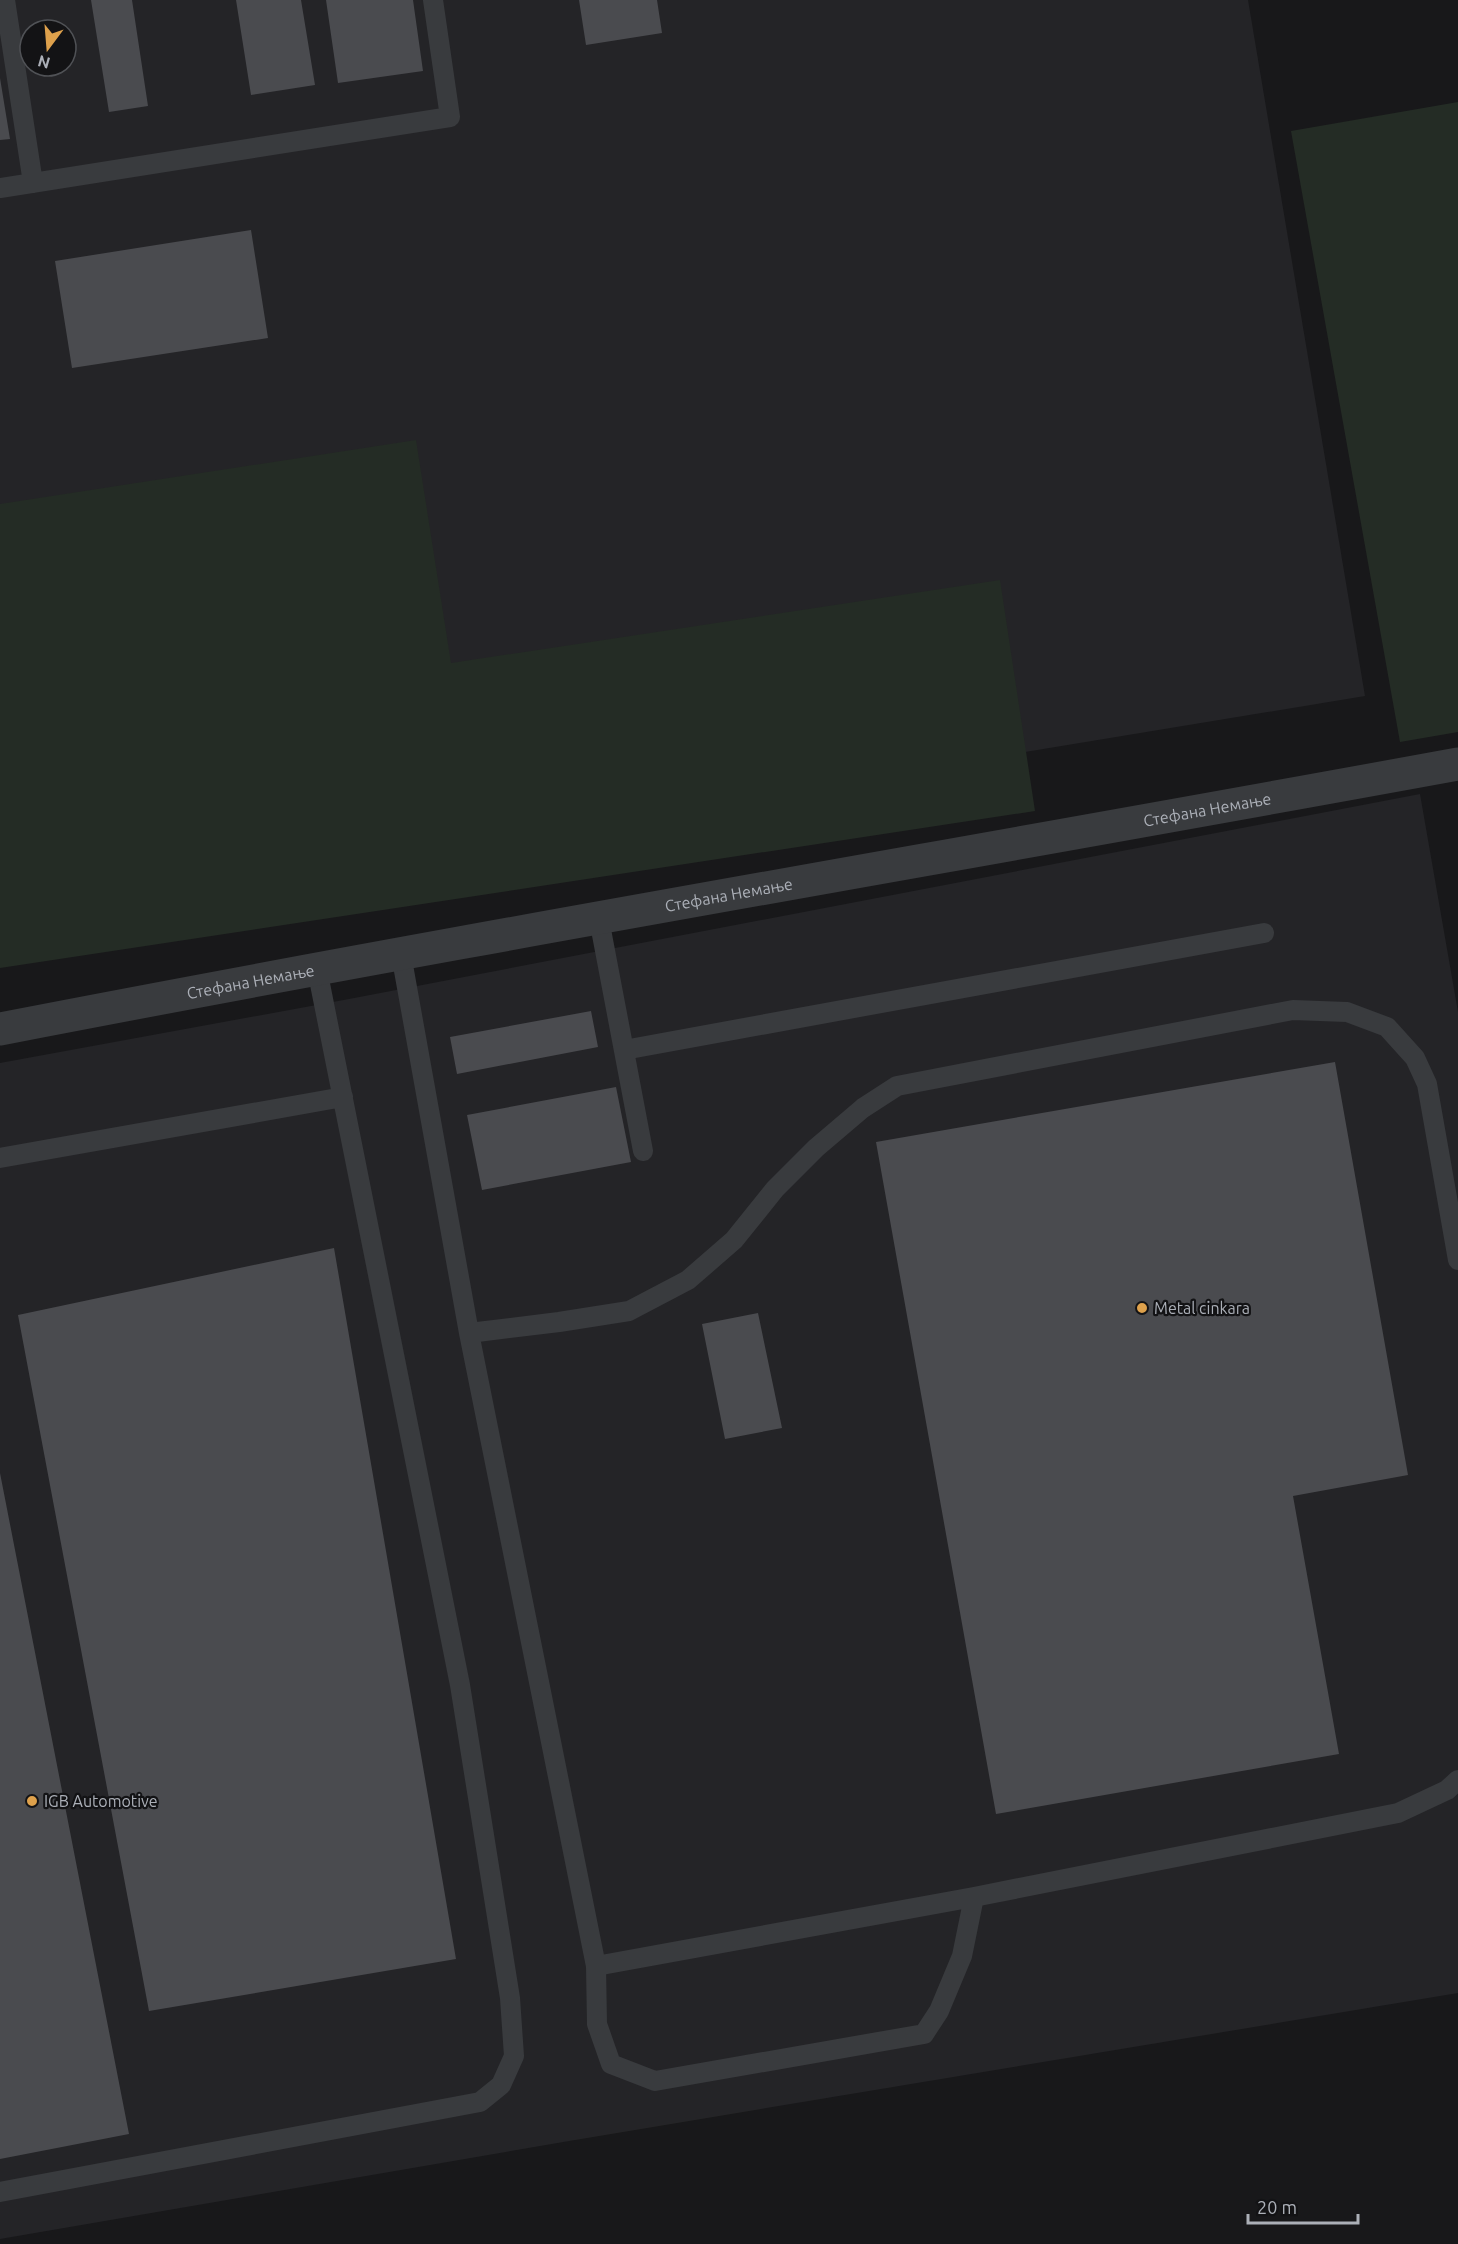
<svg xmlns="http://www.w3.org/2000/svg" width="1458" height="2244" viewBox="0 0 1458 2244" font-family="Ubuntu,sans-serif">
	<rect width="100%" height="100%" fill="#18181a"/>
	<path fill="#242427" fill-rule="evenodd" d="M0 0H1248L1365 696 0 921ZM30 30H66V66H30Z
		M1420 794 1458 1012V1993L575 2140 0 2239V1063L349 999Z"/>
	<path fill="#242c25" d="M1458 102V732L1400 742 1291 131Z
		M416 440 451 663 1000 580 1035 811 0 968V504Z"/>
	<path fill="#4a4b4f" d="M91 0H132L148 106 109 112Z
		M236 0H301L315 85 251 95Z
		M326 0H413L423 71 338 83Z
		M579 0H657L662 33 586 45Z
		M0 78 10 139 0 140Z
		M251 230 268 338 72 368 55 261Z
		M591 1011 598 1047 457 1074 450 1037Z
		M1335 1062 1408 1475 1293 1496 1339 1754 996 1814 876 1142Z
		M616 1087 631 1162 482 1190 467 1115Z
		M334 1248 456 1959 149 2011 18 1315Z
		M758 1313 782 1428 725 1439 702 1324Z
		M0 1473 129 2134 0 2159Z"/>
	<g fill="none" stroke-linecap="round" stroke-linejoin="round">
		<path stroke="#393b3e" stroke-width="20" d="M5 0 33 183
			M0 188 450 117 433 0
			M599 919 643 1151
			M401 954 469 1333 596 1966 597 2024 611 2064 655 2081 924 2034 939 2011 962 1956 974 1897
			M624 1050 1264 933
			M0 1158 343 1097
			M469 1333 559 1322 629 1311 688 1280 734 1240 775 1189 816 1148 863 1108 897 1086 1293 1010 1347 1012 1387 1027 1415 1058 1427 1084 1458 1260
			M596 1966 974 1897 1398 1813 1447 1790 1458 1780
			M0 2192 480 2102 501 2085 514 2056 510 1998 460 1685 317 969"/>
		<path stroke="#393b3e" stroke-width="33" id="s1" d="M0 1029C485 935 972 853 1458 764"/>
	</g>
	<g fill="#dea14c" stroke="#131315" stroke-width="2">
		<circle cx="1142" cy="1308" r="6"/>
		<circle cx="32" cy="1801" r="6"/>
	</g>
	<g text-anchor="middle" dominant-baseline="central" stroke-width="4.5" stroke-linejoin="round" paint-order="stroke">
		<g font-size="16" fill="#acb0b8" stroke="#131315">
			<text stroke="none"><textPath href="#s1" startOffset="1227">Стефана Немање</textPath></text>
			<text stroke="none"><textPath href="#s1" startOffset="741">Стефана Немање</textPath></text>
			<text stroke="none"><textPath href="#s1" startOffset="255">Стефана Немање</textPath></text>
		</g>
		<g font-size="16" fill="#acb0b8" stroke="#131315" text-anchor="start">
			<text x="1154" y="1308">Metal cinkara</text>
			<text x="44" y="1801">IGB Automotive</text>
		</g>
	</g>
	<g transform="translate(48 48) rotate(196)"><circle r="28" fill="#131315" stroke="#505256" stroke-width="1.5"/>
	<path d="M0-4.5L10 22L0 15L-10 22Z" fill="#dea14c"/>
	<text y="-9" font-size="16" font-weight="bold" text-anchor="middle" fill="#acb0b8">N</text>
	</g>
	<path d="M1248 2214v9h110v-9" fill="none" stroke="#acb0b8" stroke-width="3"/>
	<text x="1257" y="2214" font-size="18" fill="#acb0b8" stroke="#131315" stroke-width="4.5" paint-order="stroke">20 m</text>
</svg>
